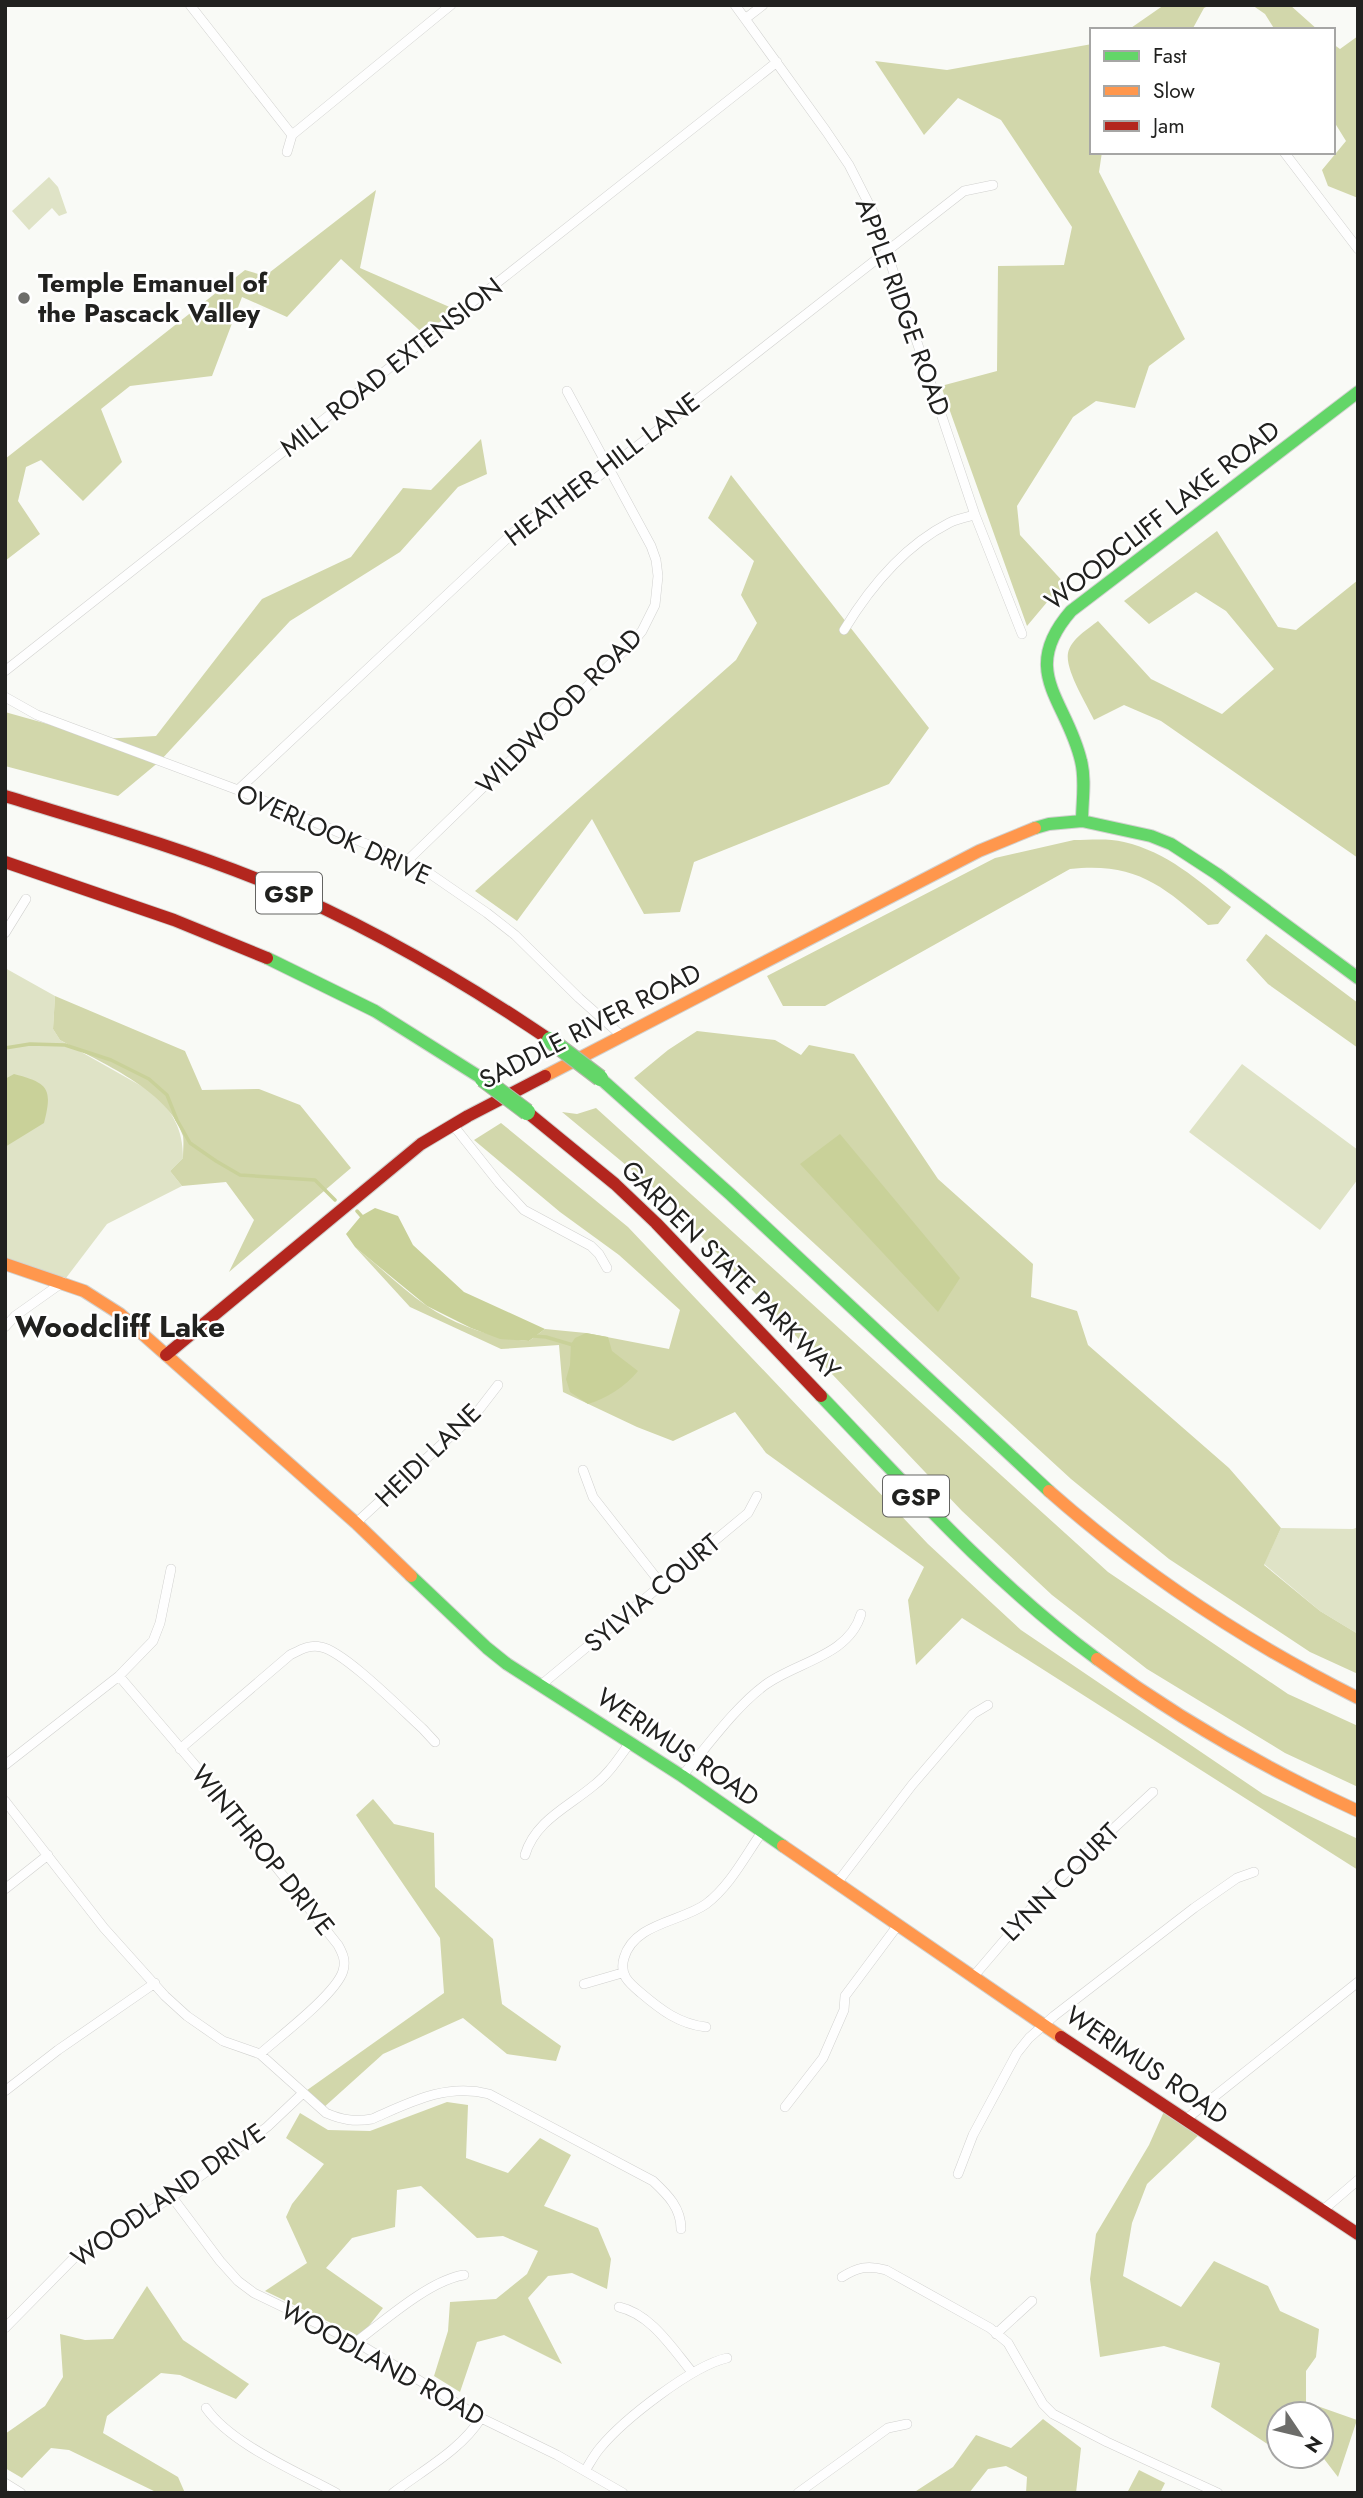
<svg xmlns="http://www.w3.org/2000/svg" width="1363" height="2498" viewBox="0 0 1363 2498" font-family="Jost,sans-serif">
	<rect width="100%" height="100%" fill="#f9faf6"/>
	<path fill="#dfe3c6" d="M49 177 58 187 67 213 59 216 52 208 29 230 12 211Z
		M5 968 55 996 53 1029 60 1040 152 1092C173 1112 183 1129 183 1158L170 1171 182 1186 107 1224 63 1282 5 1264Z
		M1242 1064 1358 1150V1179L1320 1230 1189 1132Z
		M1358 1527V1634L1320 1611 1264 1564 1281 1528 1353 1529Z"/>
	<path fill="#d2d7ab" d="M1164 5H1210L1204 8 1192 30H1128Z
		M1252 5H1290L1318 30H1275L1265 14Z
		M1358 36V198L1328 186 1322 170 1346 141 1333 120V44L1340 49Z
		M1092 44V152H1102L1099 172 1185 339 1149 366 1135 408 1096 401 1073 417 1017 506 1020 535 1067 586 1048 601 1027 626 941 386 997 371 998 266 1064 265 1072 227 1001 120 958 98 924 135 875 61 947 70Z
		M376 190 360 268 461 312 428 338 341 259 287 317 242 297 212 376 130 386 101 409 122 462 83 501 41 460 26 467 18 501 40 534 5 561V459L245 270 265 276Z
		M481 439 487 474 458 487 400 552 290 621 160 761 118 796 5 766V712L101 739 156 736 262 599 351 557 403 488 431 490Z
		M731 475 929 728 889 784 694 862 680 912 644 914 592 819 517 921 475 891 736 660 757 623 741 595 754 561 708 518Z
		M1217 531 1278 627 1296 630 1358 580V858L1161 721 1124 705 1094 720C1086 703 1065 670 1068 653 1071 639 1088 629 1098 621L1151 679 1222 714 1274 669 1226 611 1196 592 1149 624 1124 601Z
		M1074 840C1090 840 1108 838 1124 842 1167 852 1198 880 1231 907L1218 924 1208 925C1162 885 1135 862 1070 869L825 1006H783L767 976 995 858Z
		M1266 934 1358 1003V1048L1268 984 1246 960Z
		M55 996 185 1051 202 1090 259 1089 300 1105 351 1168 229 1272 254 1220 226 1182 182 1186 170 1171 183 1158C183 1151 184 1142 183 1136 169 1090 99 1062 60 1040L53 1029Z
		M697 1031 775 1040 801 1055 809 1045 854 1054 938 1179 1033 1264 1031 1297 1077 1311 1088 1345 1229 1468 1281 1528 1264 1565 1320 1611 1358 1634V1674L1310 1652 1169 1559 1071 1479 634 1078 668 1050Z
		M596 1108 1108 1572 1288 1694 1358 1726V1787L1285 1753 1147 1669 1052 1595 962 1511 661 1194 562 1112 577 1114Z
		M501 1123 628 1227 928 1544 1021 1630 1263 1794 1358 1839V1870L962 1618 916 1665 908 1600 924 1567 766 1453 735 1412 673 1441 637 1427 563 1392 559 1345 501 1349 410 1307 355 1247C379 1266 402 1289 427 1306 457 1326 493 1338 529 1341L545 1329 586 1333 669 1349 680 1310 619 1255 560 1212 474 1140Z
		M373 1799 394 1824 434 1833 435 1887 493 1939 502 2004 561 2046 556 2061 507 2054 463 2018 383 2054 322 2109 303 2093 444 1993 440 1938 356 1815Z
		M447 2102 468 2105 466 2158 508 2173 540 2138 571 2155 544 2206 598 2228 611 2259 607 2289 572 2273 548 2276 528 2298 562 2364 504 2335 477 2342 460 2392 434 2376 448 2331 450 2302 496 2299 527 2274 538 2251 503 2236 477 2238 421 2186 397 2190 395 2227 352 2238 326 2268 383 2308 360 2337 265 2291 307 2263 286 2217 292 2204 324 2164 286 2138 300 2113 328 2130 370 2131Z
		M1166 2107 1202 2132 1147 2184 1132 2223 1123 2276 1181 2307 1214 2261 1268 2286 1280 2311 1319 2329 1316 2357 1306 2371V2402L1357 2420 1338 2477 1321 2455V2414H1279L1278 2451 1211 2407 1220 2363 1164 2346 1100 2357 1090 2279 1096 2234 1149 2145Z
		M147 2286 183 2340 249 2384 236 2399 180 2375 161 2373 107 2416 103 2433 178 2477 185 2493H158L69 2450 51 2448 22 2478 5 2468V2434L45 2406 63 2377 60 2334 85 2340 113 2339Z
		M1043 2419 1081 2448 1076 2493H1026L1027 2477 1006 2466 988 2469 969 2493H913L953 2467 976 2435 1011 2448Z
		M1139 2470 1165 2483 1160 2493H1127Z"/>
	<path fill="#c9d199" d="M14 1074C48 1083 53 1088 44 1123L5 1147V1079Z
		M840 1134 960 1278 938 1312 800 1164Z
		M375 1208 398 1216 413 1245 464 1292 545 1329 529 1341 500 1339 471 1328 427 1306 355 1247 346 1234 361 1216Z
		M586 1333 608 1337 612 1351 638 1371C626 1386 606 1399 588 1404L570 1392 566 1379 570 1365 571 1344 575 1338Z"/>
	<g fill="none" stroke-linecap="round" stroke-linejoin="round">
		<path stroke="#c9d199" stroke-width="3.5" d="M5 1048 30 1044 65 1045 111 1060 149 1079 167 1095 177 1120 190 1143 216 1161 240 1175 315 1180 335 1200
			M357 1211 364 1219
			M533 1336 546 1337 573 1345"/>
		<g stroke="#d1d1cf" stroke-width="10">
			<path id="street" d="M190 5 292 135 287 152
				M735 5 826 131 849 165 874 214 975 515 1022 634
				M745 19 763 5
				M292 135 451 5
				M1284 152 1358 249
				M844 630C870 587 904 546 949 523 957 519 967 517 975 515
				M5 671 777 62
				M5 697 37 715 238 790 407 861 429 873 487 913 515 935 579 998 622 1036
				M238 790 514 532 556 501 595 479 964 191 993 185
				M407 861 632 643 642 631 655 605 658 576 656 560 651 546 567 391
				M5 933 26 899
				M453 1125 499 1183 524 1210 591 1246 599 1254 607 1268
				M5 1327 15 1316 63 1282
				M583 1470 593 1497 662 1585
				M356 1523 478 1411 498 1385
				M119 1676 200 1771 338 1945C343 1954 346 1961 343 1971 336 1994 279 2037 260 2054
				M541 1685 748 1513 757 1496
				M180 1749 290 1655C300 1650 310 1644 321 1647 344 1651 403 1711 423 1729L435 1742
				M5 1765 119 1676 153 1641 160 1623 171 1569
				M682 1776C707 1747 734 1708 765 1685 796 1662 849 1656 861 1614
				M5 1801 104 1928 165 1996 187 2016 223 2041 260 2054 326 2113C342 2120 355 2122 372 2119 411 2102 446 2083 489 2094L653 2181C668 2195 681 2208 681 2229
				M525 1855C535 1821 568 1807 593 1786 608 1775 618 1759 629 1744
				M837 1883 912 1785 973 1714 988 1705
				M5 1889 48 1855
				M973 1977 1048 1889 1153 1792
				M584 1984 622 1973
				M706 2027C679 2024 661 2010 641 1993 629 1983 619 1975 624 1958 634 1923 681 1922 706 1904 730 1886 745 1856 762 1832
				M5 2091 58 2050 155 1983
				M785 2107 823 2058 844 2010 845 1996 898 1925
				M1185 2120 1358 1982
				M958 2174 973 2135 1017 2053 1029 2038 1054 2016 1194 1908 1237 1878 1254 1872
				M172 2197 220 2261 238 2281 254 2293 356 2342 481 2418 557 2455 623 2493
				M1322 2211 1358 2180
				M842 2277C858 2267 868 2265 886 2270L990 2328 1008 2343 1043 2404 1053 2414 1107 2442 1218 2493
				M619 2307C651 2314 672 2348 692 2372
				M5 2328 76 2256 172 2197 267 2127 303 2093
				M996 2334 1032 2301
				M356 2342C384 2321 430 2280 464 2275
				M206 2408C231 2444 296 2471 336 2493
				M585 2471C590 2463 594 2455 600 2448 624 2419 692 2366 727 2358
				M5 2483 21 2493
				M393 2493C423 2470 461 2450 481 2418
				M798 2493 888 2428 907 2424"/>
		</g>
		<g stroke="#d1d1cf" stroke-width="14">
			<path id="fast" d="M1082 821C1082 802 1086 780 1081 761 1067 700 1018 672 1071 611L1358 392
				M1035 828 1049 824 1082 821 1151 836 1171 844 1217 874 1358 978
				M267 958 375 1011 483 1079
				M600 1078 730 1194 1049 1491
				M821 1396C909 1488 994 1583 1097 1659
				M411 1576 487 1648 507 1664 682 1776 783 1846"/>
		</g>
		<g stroke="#d1d1cf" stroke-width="14">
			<path id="slow" d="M545 1076 979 851 1035 828
				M5 1264 84 1291 120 1314 356 1523 411 1576
				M1049 1491C1143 1574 1246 1642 1358 1698
				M1097 1659C1179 1719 1266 1769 1358 1811
				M783 1846 1061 2037"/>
		</g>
		<g stroke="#d1d1cf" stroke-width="14">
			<path id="jam" d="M5 796C93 823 182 848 267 883 367 925 460 979 550 1040
				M5 862 174 920 267 958
				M527 1112 615 1184 656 1223 821 1396
				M166 1355 421 1144 468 1116 545 1076
				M1061 2037 1358 2234"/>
		</g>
		<use href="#street" stroke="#fefefe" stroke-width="9"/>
		<use href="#fast" stroke="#63d668" stroke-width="12"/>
		<use href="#slow" stroke="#ff974d" stroke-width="12"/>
		<use href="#jam" stroke="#b3261e" stroke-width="12"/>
		<g stroke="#b5b7aa" stroke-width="18" stroke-linecap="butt">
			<path id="fast-bridge" d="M550 1040 600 1078
				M483 1079 527 1112"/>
		</g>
		<use href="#fast-bridge" stroke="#63d668" stroke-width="16"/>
	</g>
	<circle fill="#6d6d6a" stroke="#fff" stroke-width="2.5" cx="24" cy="298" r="7"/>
	<g text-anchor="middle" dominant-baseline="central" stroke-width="5" stroke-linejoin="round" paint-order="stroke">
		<g fill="#fff" stroke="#646462" stroke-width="2">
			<rect x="256" y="872.5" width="66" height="41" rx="5"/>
			<rect x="883" y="1475.5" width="66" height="41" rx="5"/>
		</g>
		<g font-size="24" font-weight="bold" fill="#21211f">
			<text x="289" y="893">GSP</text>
			<text x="916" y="1496">GSP</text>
		</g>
		<g font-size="26" font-weight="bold" fill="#21211f" stroke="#fff" text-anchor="start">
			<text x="38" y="283">Temple Emanuel of<tspan x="38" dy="30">the Pascack Valley</tspan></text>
		</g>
		<g font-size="26" fill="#21211f" stroke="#fff">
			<text transform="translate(903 307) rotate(70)">APPLE RIDGE ROAD</text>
			<text transform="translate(391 367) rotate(-38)">MILL ROAD EXTENSION</text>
			<text transform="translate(602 469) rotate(-37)">HEATHER HILL LANE</text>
			<text transform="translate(1162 515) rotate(-38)">WOODCLIFF LAKE ROAD</text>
			<text transform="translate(559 711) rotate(-45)">WILDWOOD ROAD</text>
			<text transform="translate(334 834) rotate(24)">OVERLOOK DRIVE</text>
			<text transform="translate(590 1026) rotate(-27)">SADDLE RIVER ROAD</text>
			<text transform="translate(731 1270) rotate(45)">GARDEN STATE PARKWAY</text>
			<text transform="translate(428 1455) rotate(-44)">HEIDI LANE</text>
			<text transform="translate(652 1593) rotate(-40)">SYLVIA COURT</text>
			<text transform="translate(678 1747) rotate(34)">WERIMUS ROAD</text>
			<text transform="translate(263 1850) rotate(51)">WINTHROP DRIVE</text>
			<text transform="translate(1060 1882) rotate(-45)">LYNN COURT</text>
			<text transform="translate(1147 2065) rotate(34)">WERIMUS ROAD</text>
			<text transform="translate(168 2195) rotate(-35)">WOODLAND DRIVE</text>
			<text transform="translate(383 2363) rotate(29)">WOODLAND ROAD</text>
		</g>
		<g font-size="30" font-weight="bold" fill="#21211f" stroke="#fff">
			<text x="120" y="1326">Woodcliff Lake</text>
		</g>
	</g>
	<rect width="1363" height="2498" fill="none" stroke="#21211f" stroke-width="14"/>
	<rect x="1090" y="28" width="245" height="126" fill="#ffffff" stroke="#a6a6a5" stroke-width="2"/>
	<rect x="1104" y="51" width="35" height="10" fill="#63d668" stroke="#a6a6a5" stroke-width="2"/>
	<text x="1153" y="63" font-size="21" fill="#21211f">Fast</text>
	<rect x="1104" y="86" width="35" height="10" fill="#ff974d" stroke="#a6a6a5" stroke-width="2"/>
	<text x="1153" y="98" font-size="21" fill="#21211f">Slow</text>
	<rect x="1104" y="121" width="35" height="10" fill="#b3261e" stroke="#a6a6a5" stroke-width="2"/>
	<text x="1153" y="133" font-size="21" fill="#21211f">Jam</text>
	<g transform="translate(1300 2435) rotate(125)"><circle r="33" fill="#ffffff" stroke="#a6a6a5" stroke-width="2"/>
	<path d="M0-5L12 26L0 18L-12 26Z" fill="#6d6d6a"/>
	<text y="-10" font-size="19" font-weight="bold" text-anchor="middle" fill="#21211f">N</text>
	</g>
</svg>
